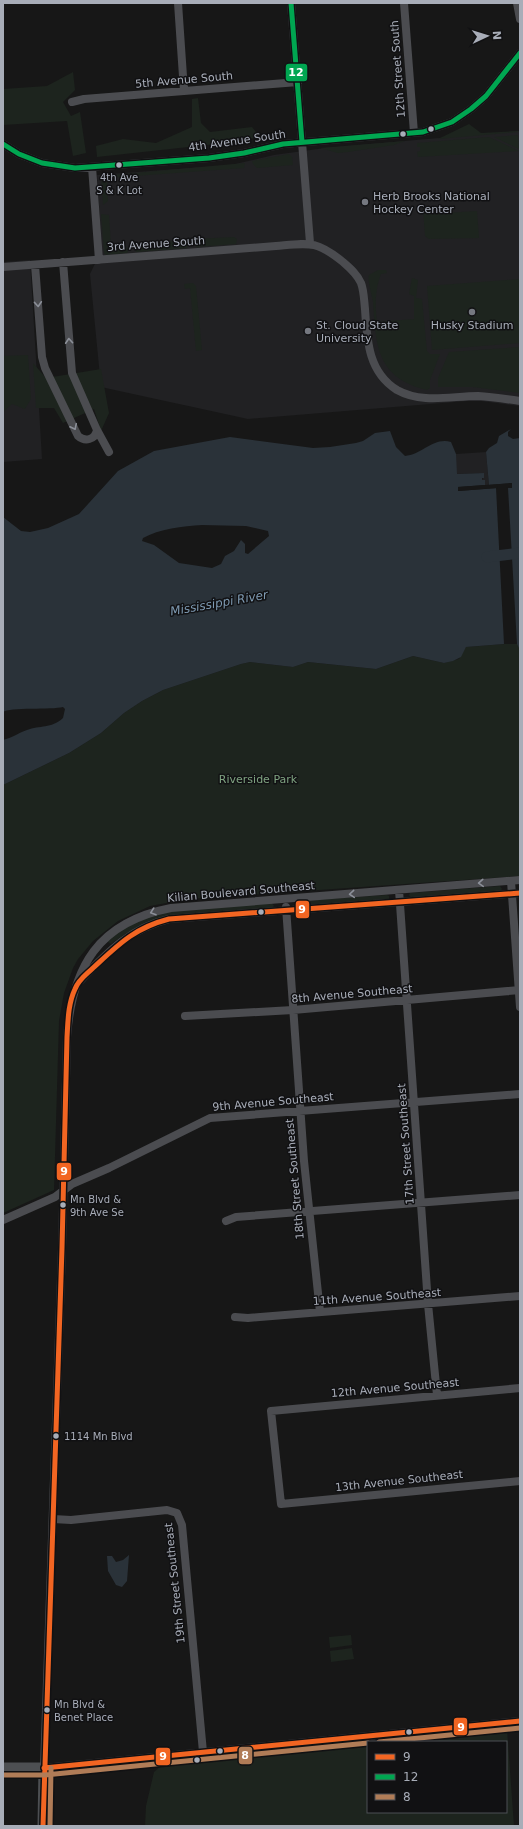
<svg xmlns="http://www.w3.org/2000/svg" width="523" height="1829" viewBox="0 0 523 1829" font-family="'DejaVu Sans',sans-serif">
	<rect width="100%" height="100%" fill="#171717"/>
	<path fill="#212123" d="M520 131V406L481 401H467L248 419 101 387 90 274 102 249 97 175 231 165 274 155 325 148Z
		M30 260 42 459 3 462V262Z
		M486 452 489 485H485V480H482L484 473 456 474V454Z"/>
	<path fill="#1d241e" d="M73 72 75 90 63 102 71 116 80 112 86 153 73 156 67 121 3 125V89L47 86Z
		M198 98 201 123 210 132 252 127 260 137 234 142 97 157 96 146 123 139 156 143 192 127V99Z
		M469 124 481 133 518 131V132L438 139Z
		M518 135 519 149 494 137Z
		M489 137 519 151 418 157 417 152 420 151V147H417V143Z
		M405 141 394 145 348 152 338 153 320 148Z
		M289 154 292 157 293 165 257 168 253 164 252 161Z
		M245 163 244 168 107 178 108 201 103 205 101 176Z
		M423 208 427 211 445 210 446 213 477 211 479 238 429 239 425 236Z
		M101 214 109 215 111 246H126L128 251 127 253 106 255 104 253Z
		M234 237 237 239 236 244 196 247 194 243 195 239Z
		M184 240 188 243 187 248 137 252 135 251 137 244Z
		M378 270H386L387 273 381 274C375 289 375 307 377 322L414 319V296L409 294 412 278 418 280 416 298 422 299 427 351 430 354H440L430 380V388L427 390C377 378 376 347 373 302 372 295 367 280 369 275Z
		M520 279V343L432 350 427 286Z
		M193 283 196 286 202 350 196 351 190 288 185 289 184 284Z
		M519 347 520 393 473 387H438V378L449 352Z
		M28 355 31 399 25 409 12 404 3 412V356Z
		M33 363 46 378 101 369 109 413 101 431 94 409 63 423 54 408H36Z
		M504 644H518L520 650V876L188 899 150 906 118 921 93 941 78 959 73 968 64 993 59 1021 54 1190 3 1213V785L69 753 101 733 124 713 142 701 163 690 241 664 250 662 293 667 308 662 376 669 413 656 444 663 459 659 466 647Z
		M500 886 502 889 500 891 411 898 409 895 410 893Z
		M387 895 389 896V899L298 906 296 904 298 901Z
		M272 903 274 906 272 908C219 913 154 909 111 944L108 942 107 940C119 931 133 922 147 917 185 905 232 906 272 903Z
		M351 1635 352 1645 330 1648 329 1637Z
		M352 1648 354 1659 331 1662 330 1651Z
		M507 1729 514 1826H145L146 1806 154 1772 162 1765 368 1744V1812H506V1742H386Z"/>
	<path fill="#2a3239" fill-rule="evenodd" d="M511 429 508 432V436L513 439 520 438V650L517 644 508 488H512V483L489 485 486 452 489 448 497 443 499 436Z
		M390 431 396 447 405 456C422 455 433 437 451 442L456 454 457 474 484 473V478H482V480H485V485L458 487V491L496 488 504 644 466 647 461 657 453 661 444 663 413 656 376 669 308 662 293 667 250 662 241 664 163 690 142 701 124 713 101 733 69 753 3 785V740C12 738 18 733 27 730 40 725 51 729 63 718L65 709 63 707C52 710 9 707 3 712V517L21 531 30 532 48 528 79 514 118 471 154 451 230 437 313 448 330 447 356 443 363 441 375 433ZM202 525 246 526 268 531 269 536 248 554 245 553V544L241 540 234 551 225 556 221 564 212 568 179 563 154 545 142 541 143 538C159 529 183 526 202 525Z
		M129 1555 127 1581 122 1587 116 1585 108 1571 107 1556H112L116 1562 123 1560Z"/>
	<path fill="#171717" d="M512 483V488H506L510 486H497L498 488 458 491V487Z"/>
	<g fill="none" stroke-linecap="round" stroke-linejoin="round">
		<path stroke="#2a3239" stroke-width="11" d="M487 557 520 553"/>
		<path stroke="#4b4c50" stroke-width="8" d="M178 3 184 91
			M291 3 310 243
			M404 3 414 133
			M517 3 520 19
			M72 102 84 99 298 82
			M3 144 19 154 42 163 75 168 209 158 244 153 283 144 423 132 452 122 471 109 486 96 520 53
			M92 167 99 260
			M35 265 42 357 45 368 78 436C85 442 95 440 97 430L72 373 63 262
			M3 267 276 246C309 243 316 240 343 262 350 268 357 274 361 283 364 291 364 300 365 309 367 340 368 372 397 390 422 404 451 396 478 396 492 397 506 399 520 401
			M97 430 109 452
			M520 880 171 908C98 922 72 967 67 1037L62 1248 44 1768 520 1721
			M511 881 520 1007
			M399 890 428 1304 437 1395
			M286 907 304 1161 320 1312
			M80 981C107 953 130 928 169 919L520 893
			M185 1016 293 1010 520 990
			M3 1220 55 1197 72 1184 109 1168 210 1118 520 1094
			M226 1221 236 1217 520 1195
			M235 1317 248 1318 520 1296
			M520 1388 271 1411 281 1504 520 1481
			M53 1519 71 1520 167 1510 177 1513 182 1525 203 1752"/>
		<path stroke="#4d4f52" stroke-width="11" d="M3 1768H44L43 1826"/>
		<g stroke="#111113" stroke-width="8">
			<path id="bus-1" d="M44 1768 520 1721
				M43 1826 62 1248 67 1037C68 1021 68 1004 75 989 79 979 86 975 93 968 118 945 134 928 169 919L520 893"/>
		</g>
		<g stroke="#111113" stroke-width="8">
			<path id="bus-2" d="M291 3 302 142
				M3 144 19 154 42 163 75 168 209 158 244 153 283 144 423 132 452 122 471 109 486 96 520 53"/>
		</g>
		<g stroke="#111113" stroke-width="8">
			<path id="bus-3" d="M379 1742 520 1728
				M3 1775H45L368 1743
				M50 1826 51 1768"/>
		</g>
		<use href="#bus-1" stroke="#f26522" stroke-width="5"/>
		<use href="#bus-2" stroke="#00a651" stroke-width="5"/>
		<use href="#bus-3" stroke="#b07c57" stroke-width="5"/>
	</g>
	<defs><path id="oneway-chevron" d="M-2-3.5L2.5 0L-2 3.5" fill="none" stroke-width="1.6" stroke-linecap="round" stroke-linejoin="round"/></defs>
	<g stroke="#8c9099">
		<use href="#oneway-chevron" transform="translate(38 304) rotate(86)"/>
		<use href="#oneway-chevron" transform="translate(69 341) rotate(-94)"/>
		<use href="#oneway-chevron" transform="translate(74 427) rotate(64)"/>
		<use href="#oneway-chevron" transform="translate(481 883) rotate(176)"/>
		<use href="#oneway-chevron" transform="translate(352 894) rotate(175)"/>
		<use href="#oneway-chevron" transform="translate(153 912) rotate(161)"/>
	</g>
	<g fill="#a8adb8" stroke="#111113" stroke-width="1.5">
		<circle cx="431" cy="129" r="3.5"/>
		<circle cx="403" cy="134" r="3.5"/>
		<circle cx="119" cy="165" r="3.5"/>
		<circle cx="261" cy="912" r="3.5"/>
		<circle cx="63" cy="1205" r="3.5"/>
		<circle cx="56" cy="1436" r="3.5"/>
		<circle cx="47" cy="1710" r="3.5"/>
		<circle cx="409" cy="1732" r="3.5"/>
		<circle cx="220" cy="1751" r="3.5"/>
		<circle cx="197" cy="1760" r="3.5"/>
	</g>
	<g fill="#757880" stroke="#111113" stroke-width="1.5">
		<circle cx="365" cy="202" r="4"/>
		<circle cx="472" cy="312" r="4"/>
		<circle cx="308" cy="331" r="4"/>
	</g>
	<g text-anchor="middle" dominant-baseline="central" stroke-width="3" stroke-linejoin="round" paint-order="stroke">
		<g font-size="10" fill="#a8adb8" stroke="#111113" text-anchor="start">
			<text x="119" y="177" text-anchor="middle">4th Ave<tspan x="119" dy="13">S &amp; K Lot</tspan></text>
			<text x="70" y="1199">Mn Blvd &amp;<tspan x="70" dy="13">9th Ave Se</tspan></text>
			<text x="64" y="1436">1114 Mn Blvd</text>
			<text x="54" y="1704">Mn Blvd &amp;<tspan x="54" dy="13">Benet Place</tspan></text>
		</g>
		<g font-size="11" fill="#a8adb8" stroke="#111113">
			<text transform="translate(398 69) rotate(-94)">12th Street South</text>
			<text transform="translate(184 80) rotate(-5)">5th Avenue South</text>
			<text transform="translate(237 141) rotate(-8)">4th Avenue South</text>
			<text transform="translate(156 244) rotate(-4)">3rd Avenue South</text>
			<text transform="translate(241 892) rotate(-5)">Kilian Boulevard Southeast</text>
			<text transform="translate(352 994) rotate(-5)">8th Avenue Southeast</text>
			<text transform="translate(273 1102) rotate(-5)">9th Avenue Southeast</text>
			<text transform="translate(406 1144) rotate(-94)">17th Street Southeast</text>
			<text transform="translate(295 1179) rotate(-95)">18th Street Southeast</text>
			<text transform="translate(377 1297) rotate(-4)">11th Avenue Southeast</text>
			<text transform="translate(395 1388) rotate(-5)">12th Avenue Southeast</text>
			<text transform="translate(399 1481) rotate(-6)">13th Avenue Southeast</text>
			<text transform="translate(175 1583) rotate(-96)">19th Street Southeast</text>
		</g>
		<g font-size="11" fill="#a8adb8" stroke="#111113" text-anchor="start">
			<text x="373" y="196">Herb Brooks National<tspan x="373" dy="13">Hockey Center</tspan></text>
			<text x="316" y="325">St. Cloud State<tspan x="316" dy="13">University</tspan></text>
			<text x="472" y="325" text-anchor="middle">Husky Stadium</text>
		</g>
		<g font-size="11" fill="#7fa381" stroke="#111113">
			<text x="258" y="779">Riverside Park</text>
		</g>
		<g font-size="12" font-style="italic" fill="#7f9bb3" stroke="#111113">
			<text transform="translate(219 603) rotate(-10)">Mississippi River</text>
		</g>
	</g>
	<g stroke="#111113" stroke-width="1.5">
		<rect x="285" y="63" width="23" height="19" rx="4" fill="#00a651"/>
		<rect x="295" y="900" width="15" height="19" rx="4" fill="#f26522"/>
		<rect x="56" y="1162" width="16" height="19" rx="4" fill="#f26522"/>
		<rect x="453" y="1717" width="15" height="19" rx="4" fill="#f26522"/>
		<rect x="238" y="1746" width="15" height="19" rx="4" fill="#b07c57"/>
		<rect x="155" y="1747" width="16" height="19" rx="4" fill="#f26522"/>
	</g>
	<g font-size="11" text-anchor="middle" font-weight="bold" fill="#fff">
		<text x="296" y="76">12</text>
		<text x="302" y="913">9</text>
		<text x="64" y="1175">9</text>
		<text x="461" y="1731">9</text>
		<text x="245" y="1759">8</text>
		<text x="163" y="1760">9</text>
	</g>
	<rect width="523" height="1829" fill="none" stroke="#a8adb8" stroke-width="8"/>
	<rect x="367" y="1741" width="140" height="72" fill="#111113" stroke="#4d4f55"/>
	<rect x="375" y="1754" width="20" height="6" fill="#f26522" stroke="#4d4f55"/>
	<text x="403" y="1761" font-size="12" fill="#a8adb8">9</text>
	<rect x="375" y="1774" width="20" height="6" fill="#00a651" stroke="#4d4f55"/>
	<text x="403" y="1781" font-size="12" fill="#a8adb8">12</text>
	<rect x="375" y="1794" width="20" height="6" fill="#b07c57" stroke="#4d4f55"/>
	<text x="403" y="1801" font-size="12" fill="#a8adb8">8</text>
	<g transform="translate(487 36) rotate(86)" stroke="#111113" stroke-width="3" paint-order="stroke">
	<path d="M0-3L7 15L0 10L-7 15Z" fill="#a8adb8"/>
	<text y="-6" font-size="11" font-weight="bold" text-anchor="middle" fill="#a8adb8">N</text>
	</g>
</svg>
